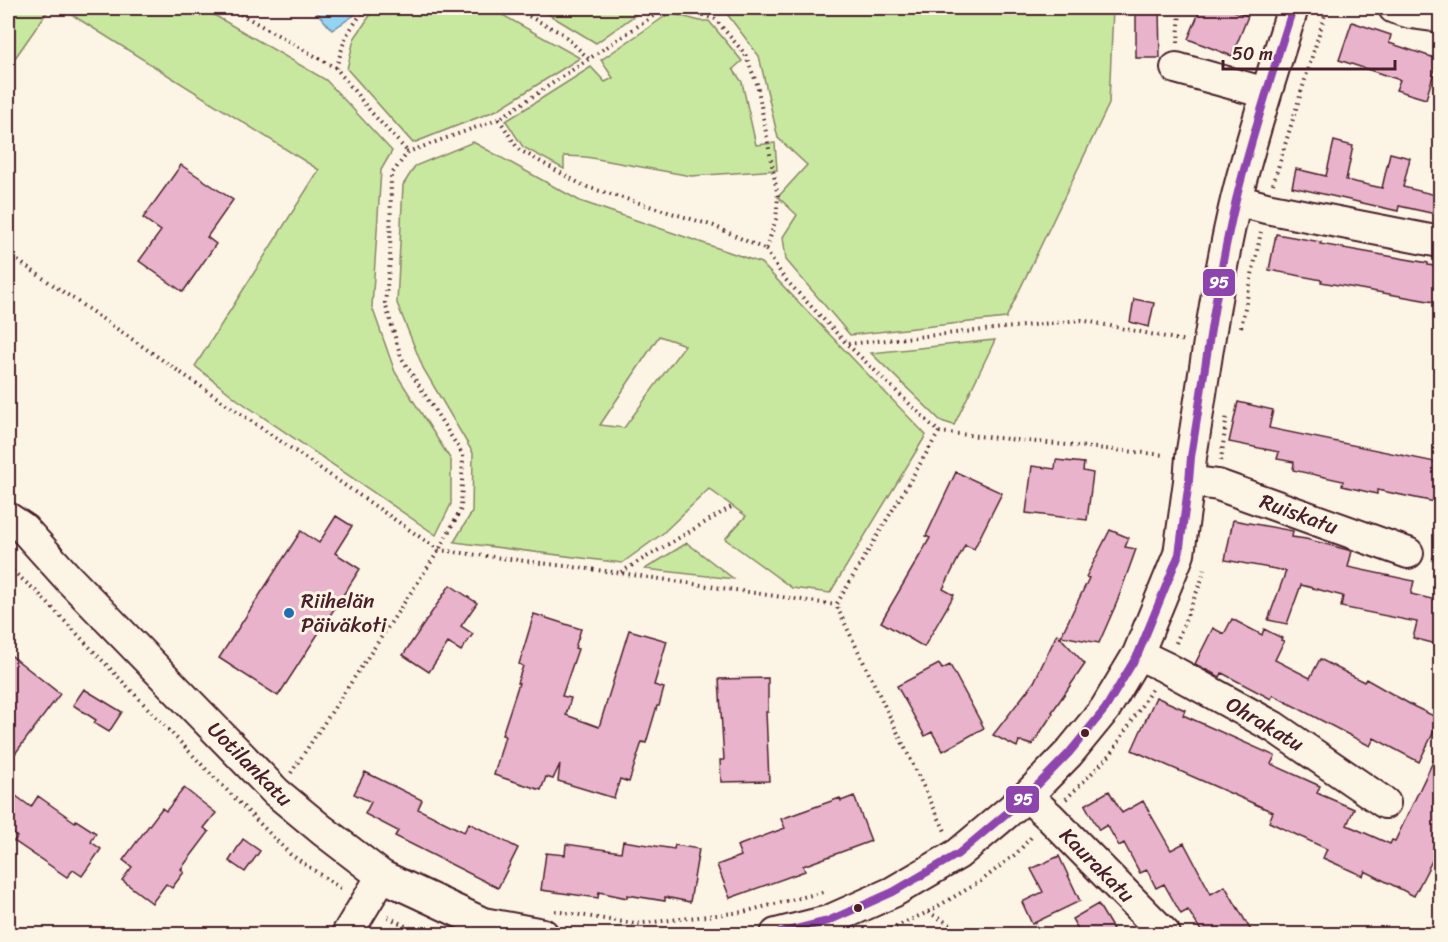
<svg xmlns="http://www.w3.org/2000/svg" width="1448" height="942" viewBox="0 0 1448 942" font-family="Sriracha,sans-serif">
	<rect width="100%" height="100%" fill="#fcf5e5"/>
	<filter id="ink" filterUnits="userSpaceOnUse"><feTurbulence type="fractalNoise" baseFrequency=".0167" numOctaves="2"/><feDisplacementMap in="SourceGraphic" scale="12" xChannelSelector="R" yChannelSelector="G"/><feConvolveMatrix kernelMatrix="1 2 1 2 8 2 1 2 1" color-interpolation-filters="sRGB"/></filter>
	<g filter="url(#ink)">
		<path fill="#c8e8a0" stroke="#898466" stroke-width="1.5" fill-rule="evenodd" d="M8 8H50L8 68Z
			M61 8H202L326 80 392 151 381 170 372 307 395 372 451 460V504L436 535 238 400 195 366 319 170Z
			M375 8H490L580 58 497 110 413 143 347 69 354 39Z
			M538 8H645L596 43Z
			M713 8H1113L1109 104 1006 318 850 335 786 260 783 237 797 215 778 197 807 165 778 138 759 56 724 10Z
			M670 13 700 21H709L742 61 733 69 742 82 756 145 775 143 777 170 691 176 586 157 564 156V169L523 147 506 121 591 67 605 82 613 78 601 60Z
			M473 142 580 201 761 263 926 435 830 593 792 588 725 539 746 516 709 489 662 534 622 563 454 542 472 512 473 453 423 368 397 303 403 185 415 166ZM659 336 685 345 624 428 600 425Z
			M995 340 954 425 941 421 871 353Z
			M687 543 734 579 645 569Z"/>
		<path fill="#93d4f4" stroke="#768ca4" stroke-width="1.5" d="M313 8H359L353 16 332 30Z"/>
		<path fill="#e9b3cb" stroke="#4a1f2b" stroke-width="1.5" d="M1136 8H1159L1160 58H1136Z
			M1201 8H1226L1248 16 1232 56 1188 39Z
			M1352 22 1391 35 1389 43 1438 59 1426 99 1396 90 1400 80 1339 60Z
			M1334 141 1353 146 1346 180 1382 188 1390 153 1410 158 1403 187 1440 196V215L1399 206 1398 211 1292 187 1296 169 1326 176Z
			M181 165 233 200 207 237 216 244 183 292 139 261 161 231 143 218Z
			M1276 234 1321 242 1320 244 1428 263V265L1440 267V303L1321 282 1322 280 1269 270Z
			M1134 299 1154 303 1149 327 1130 322Z
			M1238 402 1273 410 1269 428 1440 463V503L1377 490V494L1342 486 1343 481 1293 470 1294 462 1277 459 1279 452 1229 442Z
			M1056 460 1084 463 1083 471 1093 473 1087 520 1026 513 1032 466 1055 469Z
			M956 472 1002 493 974 549 965 545 943 589 954 595 924 647 881 622 930 538 926 536Z
			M336 516 352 526 335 553 360 569 278 696 219 658 301 531 319 543Z
			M1233 520 1293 531 1292 537 1306 539 1352 551 1348 567 1414 581 1411 594 1440 601V645L1413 638 1417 622 1341 607 1343 596 1301 585 1287 624 1268 620 1286 571 1225 560Z
			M1110 530 1129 538 1125 547 1136 549 1117 602 1099 643 1061 636 1089 578 1086 577Z
			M450 585 477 603 461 626 473 634 461 651 448 643 429 672 403 655Z
			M534 614 581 629 575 648 578 649 562 696 571 698 566 715 599 727 629 630 667 641 654 685 664 688 659 706H657L646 743 642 742 629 782 620 779 614 798 558 781 560 764 553 779 546 777 541 790 494 775 505 736 502 735 519 683H517L523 666 519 664Z
			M1232 619 1262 635 1264 629 1282 638 1281 640 1284 641 1275 660 1310 678 1320 659 1364 682 1366 679 1415 707 1440 719 1419 762 1374 738 1370 746 1273 695 1271 699 1222 673 1220 677 1195 664 1213 628 1224 634Z
			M1057 634 1085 664 1052 712 1053 713 1032 745 1019 741 1017 747 993 735 1034 682Z
			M8 653 60 694 8 763Z
			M939 664 942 669 950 665 984 728 943 751 932 732 925 736 897 686Z
			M768 678V712H766L769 781 721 782 720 760H724L719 679Z
			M84 689 122 712 109 732 94 723 96 720 73 705Z
			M1156 697 1185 710 1183 715 1275 756 1271 764 1320 786 1317 793 1354 809 1347 825 1390 844 1392 840 1395 841 1440 747V845L1414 896 1365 871 1363 876 1323 858 1327 849 1269 822 1273 812 1132 750Z
			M365 772 422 800 418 809 464 832 469 823 518 848 498 888 395 836 398 831 365 814 371 802 354 794Z
			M184 788 216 813 204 828 209 832 181 869 184 872 172 888 166 884 152 903 122 880 132 867 123 860 162 808 166 811Z
			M8 790 31 807 38 796 75 822 76 820 96 833 91 842 101 849 82 876 73 870 67 877 14 841 17 837 8 830Z
			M1109 791 1122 813 1143 801 1171 850 1184 843 1211 894 1225 886 1253 934H1203L1188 910 1181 914 1164 884 1156 888 1147 870 1140 873 1124 843 1119 846 1107 825 1099 830 1085 805Z
			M854 796 871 841 803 866 805 871 730 898 717 865 741 856 737 846 785 828 781 819 840 798 841 801Z
			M243 839 260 851 245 872 229 861Z
			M623 841 674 849 675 845 699 849 690 902 665 897V901L627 895V898L599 892 598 898 541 890 546 853 565 855 566 844 621 852Z
			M1059 856 1080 901 1032 924 1022 902 1043 892 1031 869Z
			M1098 904 1116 934H1081L1072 919Z"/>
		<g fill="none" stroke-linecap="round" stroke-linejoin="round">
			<g stroke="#4a1f2b" stroke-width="34">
				<path id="minor" d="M1394 8 1411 13 1440 17
					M1176 68 1266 93
					M1236 200 1266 208 1440 242
					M1189 481 1218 485 1408 553
					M8 518 23 528 68 578 276 792 322 830 382 876 483 923 543 934
					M1138 654 1165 667 1274 727 1385 803
					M1027 796 1049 816 1165 934
					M347 934 382 876
					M776 934 828 921 893 892 958 854 1027 796 1069 753 1105 709 1138 654 1179 554 1189 481 1191 457C1205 371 1216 284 1236 200 1252 135 1273 71 1293 8"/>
			</g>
			<path stroke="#4a1f2b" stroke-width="4" stroke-dasharray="1.5 4.5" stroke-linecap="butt" d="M230 8 336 68 371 112 408 152
				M513 8 563 34 589 59
				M1178 43 1180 8
				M336 68 346 36 365 8
				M499 119 518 149 584 186 714 226 766 250 776 219 778 197 757 84 745 54 715 19 682 8
				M1273 184 1327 8
				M766 250 784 278 847 344 939 432 1165 455
				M8 254 439 550 620 573 836 605
				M1241 327 1261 232
				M848 344 1081 320 1185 341
				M939 432 836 605 945 831
				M1221 461 1227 414
				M1432 559 1440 561
				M8 567 37 592 205 768 290 854 343 890
				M621 572 733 506
				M1176 643 1202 579 1204 566
				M291 773 439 550 461 509 463 455 401 357 385 303 390 261 391 175 408 152 499 119 665 8
				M1066 799 1111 754 1152 689
				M555 911 635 924 743 912 823 892
				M928 912 958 929 961 934
				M388 917 421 934
				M879 934 928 912 981 881 1017 853 1033 835"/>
			<use href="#minor" stroke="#fcf5e5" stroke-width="30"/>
			<g stroke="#fcf5e5" stroke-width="12">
				<path id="bus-1" d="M776 934 828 921 893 892 958 854 1027 796 1069 753 1105 709 1138 654 1179 554 1189 481 1191 457C1205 371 1216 284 1236 200 1252 135 1273 71 1293 8"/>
			</g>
			<use href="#bus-1" stroke="#8e44ad" stroke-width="8"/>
		</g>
	</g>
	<circle fill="#1f6fb2" stroke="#fcf5e5" stroke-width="2" cx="289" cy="613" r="6"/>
	<g fill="#4a1f2b" stroke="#fcf5e5" stroke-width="2">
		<circle cx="1085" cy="733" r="5"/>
		<circle cx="858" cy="908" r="5"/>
	</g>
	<g text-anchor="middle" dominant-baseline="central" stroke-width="6" stroke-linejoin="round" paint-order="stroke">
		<g font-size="21" fill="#4a1f2b" stroke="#fcf5e5">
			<text transform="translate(1299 514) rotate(20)">Ruiskatu</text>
			<text transform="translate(1265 724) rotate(31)">Ohrakatu</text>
			<text transform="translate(250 764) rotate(45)">Uotilankatu</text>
			<text transform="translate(1097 865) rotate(45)">Kaurakatu</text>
		</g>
		<g font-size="21" fill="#4a1f2b" stroke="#fcf5e5" text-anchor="start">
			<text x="301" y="601">Riihelän<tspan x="301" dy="24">Päiväkoti</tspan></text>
		</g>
	</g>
	<g stroke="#fcf5e5" stroke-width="2">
		<rect x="1202" y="268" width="34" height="29" rx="6" fill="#8e44ad"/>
		<rect x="1005" y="785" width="35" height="29" rx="6" fill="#8e44ad"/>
	</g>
	<g font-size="16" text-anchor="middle" font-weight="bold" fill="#fff">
		<text x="1219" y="288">95</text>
		<text x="1023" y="805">95</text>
	</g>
	<rect width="1448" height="942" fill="none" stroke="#fcf5e5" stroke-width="30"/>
	<rect x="15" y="15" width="1418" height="912" fill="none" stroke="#4a1f2b" stroke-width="2" filter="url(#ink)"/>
	<path d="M1223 60v9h172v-9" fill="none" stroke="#4a1f2b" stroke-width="3"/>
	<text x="1232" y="60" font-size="18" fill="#4a1f2b" stroke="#fcf5e5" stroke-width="4.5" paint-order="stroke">50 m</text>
</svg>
